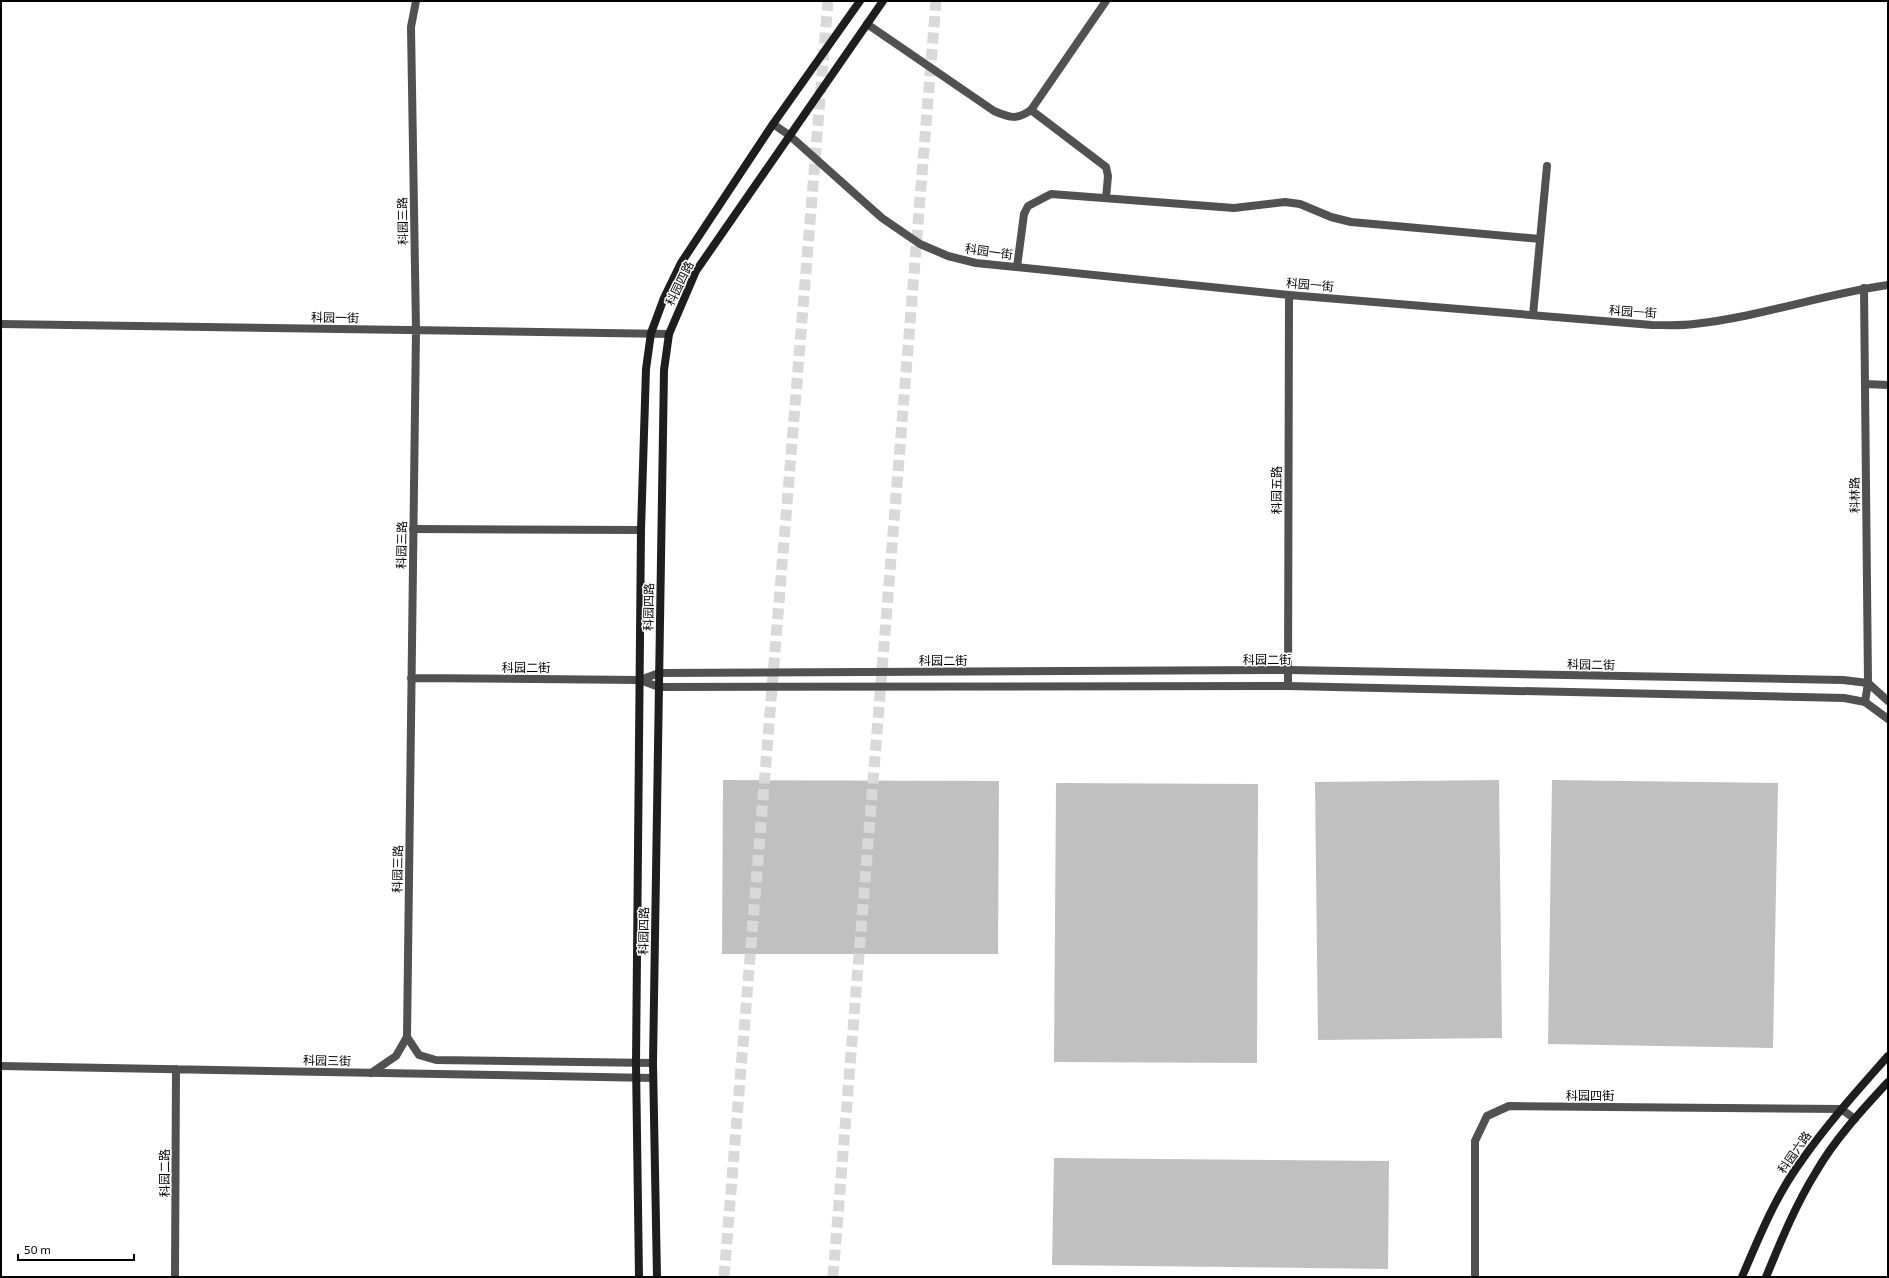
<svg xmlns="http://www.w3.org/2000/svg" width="1889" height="1278" viewBox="0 0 1889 1278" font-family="'Exo 2','Noto Sans SC',sans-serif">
	<rect width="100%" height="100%" fill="#fff"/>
	<path fill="#c0c0c0" d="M723 780 999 781 998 954H722Z
		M1499 780 1502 1038 1318 1040 1315 782Z
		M1552 780 1778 783 1773 1048 1548 1044Z
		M1056 783 1258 784 1257 1063 1054 1062Z
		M1054 1158 1389 1161 1388 1269 1052 1265Z"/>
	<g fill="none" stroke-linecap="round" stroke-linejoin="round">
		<path stroke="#d9d9d9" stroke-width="11" stroke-dasharray="11 5.5" stroke-linecap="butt" d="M724 1277 828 1
			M833 1277 936 1"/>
		<path stroke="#515151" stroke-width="8" d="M1031 110 1106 167 1108 176 1106 198
			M1017 267 1024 214 1028 206 1051 194 1234 208 1285 202 1300 204 1331 217 1351 222 1540 239
			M1533 315 1547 166
			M1865 384 1888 385
			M413 529 641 530"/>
		<path stroke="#515151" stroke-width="8" d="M867 24 994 111C1010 118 1017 120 1031 110L1106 1
			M773 124 789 135 882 218 920 244 948 256 976 263 1289 295 1652 325C1666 325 1680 326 1694 324 1760 317 1823 294 1888 285
			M1864 288 1868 683 1865 702
			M1 324 669 334
			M411 678 640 680
			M1288 686 1289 295
			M371 1073 396 1056 407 1037 416 330 411 27 416 1
			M1475 1277V1141L1487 1116 1509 1106 1841 1109 1855 1119"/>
		<path stroke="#515151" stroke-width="8" d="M640 680 659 673 1288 670 1843 680 1868 683 1888 701
			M640 680 659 687 1288 686 1844 698 1865 702 1888 719
			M407 1037 419 1055 436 1060 653 1063
			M1 1066 653 1078
			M175 1277 176 1069"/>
		<path stroke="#1e1e1e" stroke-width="8" d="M639 1277 636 1063 641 530 646 369 651 333 664 298 681 263 773 124 860 1
			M657 1277 653 1063 664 370 669 334 696 271 883 1
			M1742 1277C1759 1237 1776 1195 1802 1160 1828 1123 1858 1090 1888 1056
			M1766 1277C1781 1241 1795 1206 1816 1172 1835 1139 1862 1110 1888 1082"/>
	</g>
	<g text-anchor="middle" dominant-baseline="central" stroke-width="3" stroke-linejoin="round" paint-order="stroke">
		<g font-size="12" fill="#000" stroke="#fff">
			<text transform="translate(402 221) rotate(-91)">科园三路</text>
			<text transform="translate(989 251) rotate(8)">科园一街</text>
			<text transform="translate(679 283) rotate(-64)">科园四路</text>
			<text transform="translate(1310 284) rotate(5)">科园一街</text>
			<text transform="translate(1633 311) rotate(4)">科园一街</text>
			<text transform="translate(335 317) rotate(1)">科园一街</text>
			<text transform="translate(1276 490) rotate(-90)">科园五路</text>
			<text transform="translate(1854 495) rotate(-91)">科林路</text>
			<text transform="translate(401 545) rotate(-89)">科园三路</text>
			<text transform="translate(648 607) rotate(-89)">科园四路</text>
			<text x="1267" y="659">科园二街</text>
			<text x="943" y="660">科园二街</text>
			<text transform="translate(1591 664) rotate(1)">科园二街</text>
			<text x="526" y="667">科园二街</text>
			<text transform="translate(397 869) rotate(-89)">科园三路</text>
			<text transform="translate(643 931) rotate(-89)">科园四路</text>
			<text transform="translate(327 1060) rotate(1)">科园三街</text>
			<text x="1590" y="1095">科园四街</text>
			<text transform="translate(1794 1152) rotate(-55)">科园六路</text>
			<text transform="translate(164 1173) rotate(-90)">科园二路</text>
		</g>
	</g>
	<rect width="1889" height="1278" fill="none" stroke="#000000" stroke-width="4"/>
	<path d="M18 1254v6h116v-6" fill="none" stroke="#000000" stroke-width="2"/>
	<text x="24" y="1254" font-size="12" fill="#000000" stroke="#ffffff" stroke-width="3" paint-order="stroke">50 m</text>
</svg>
